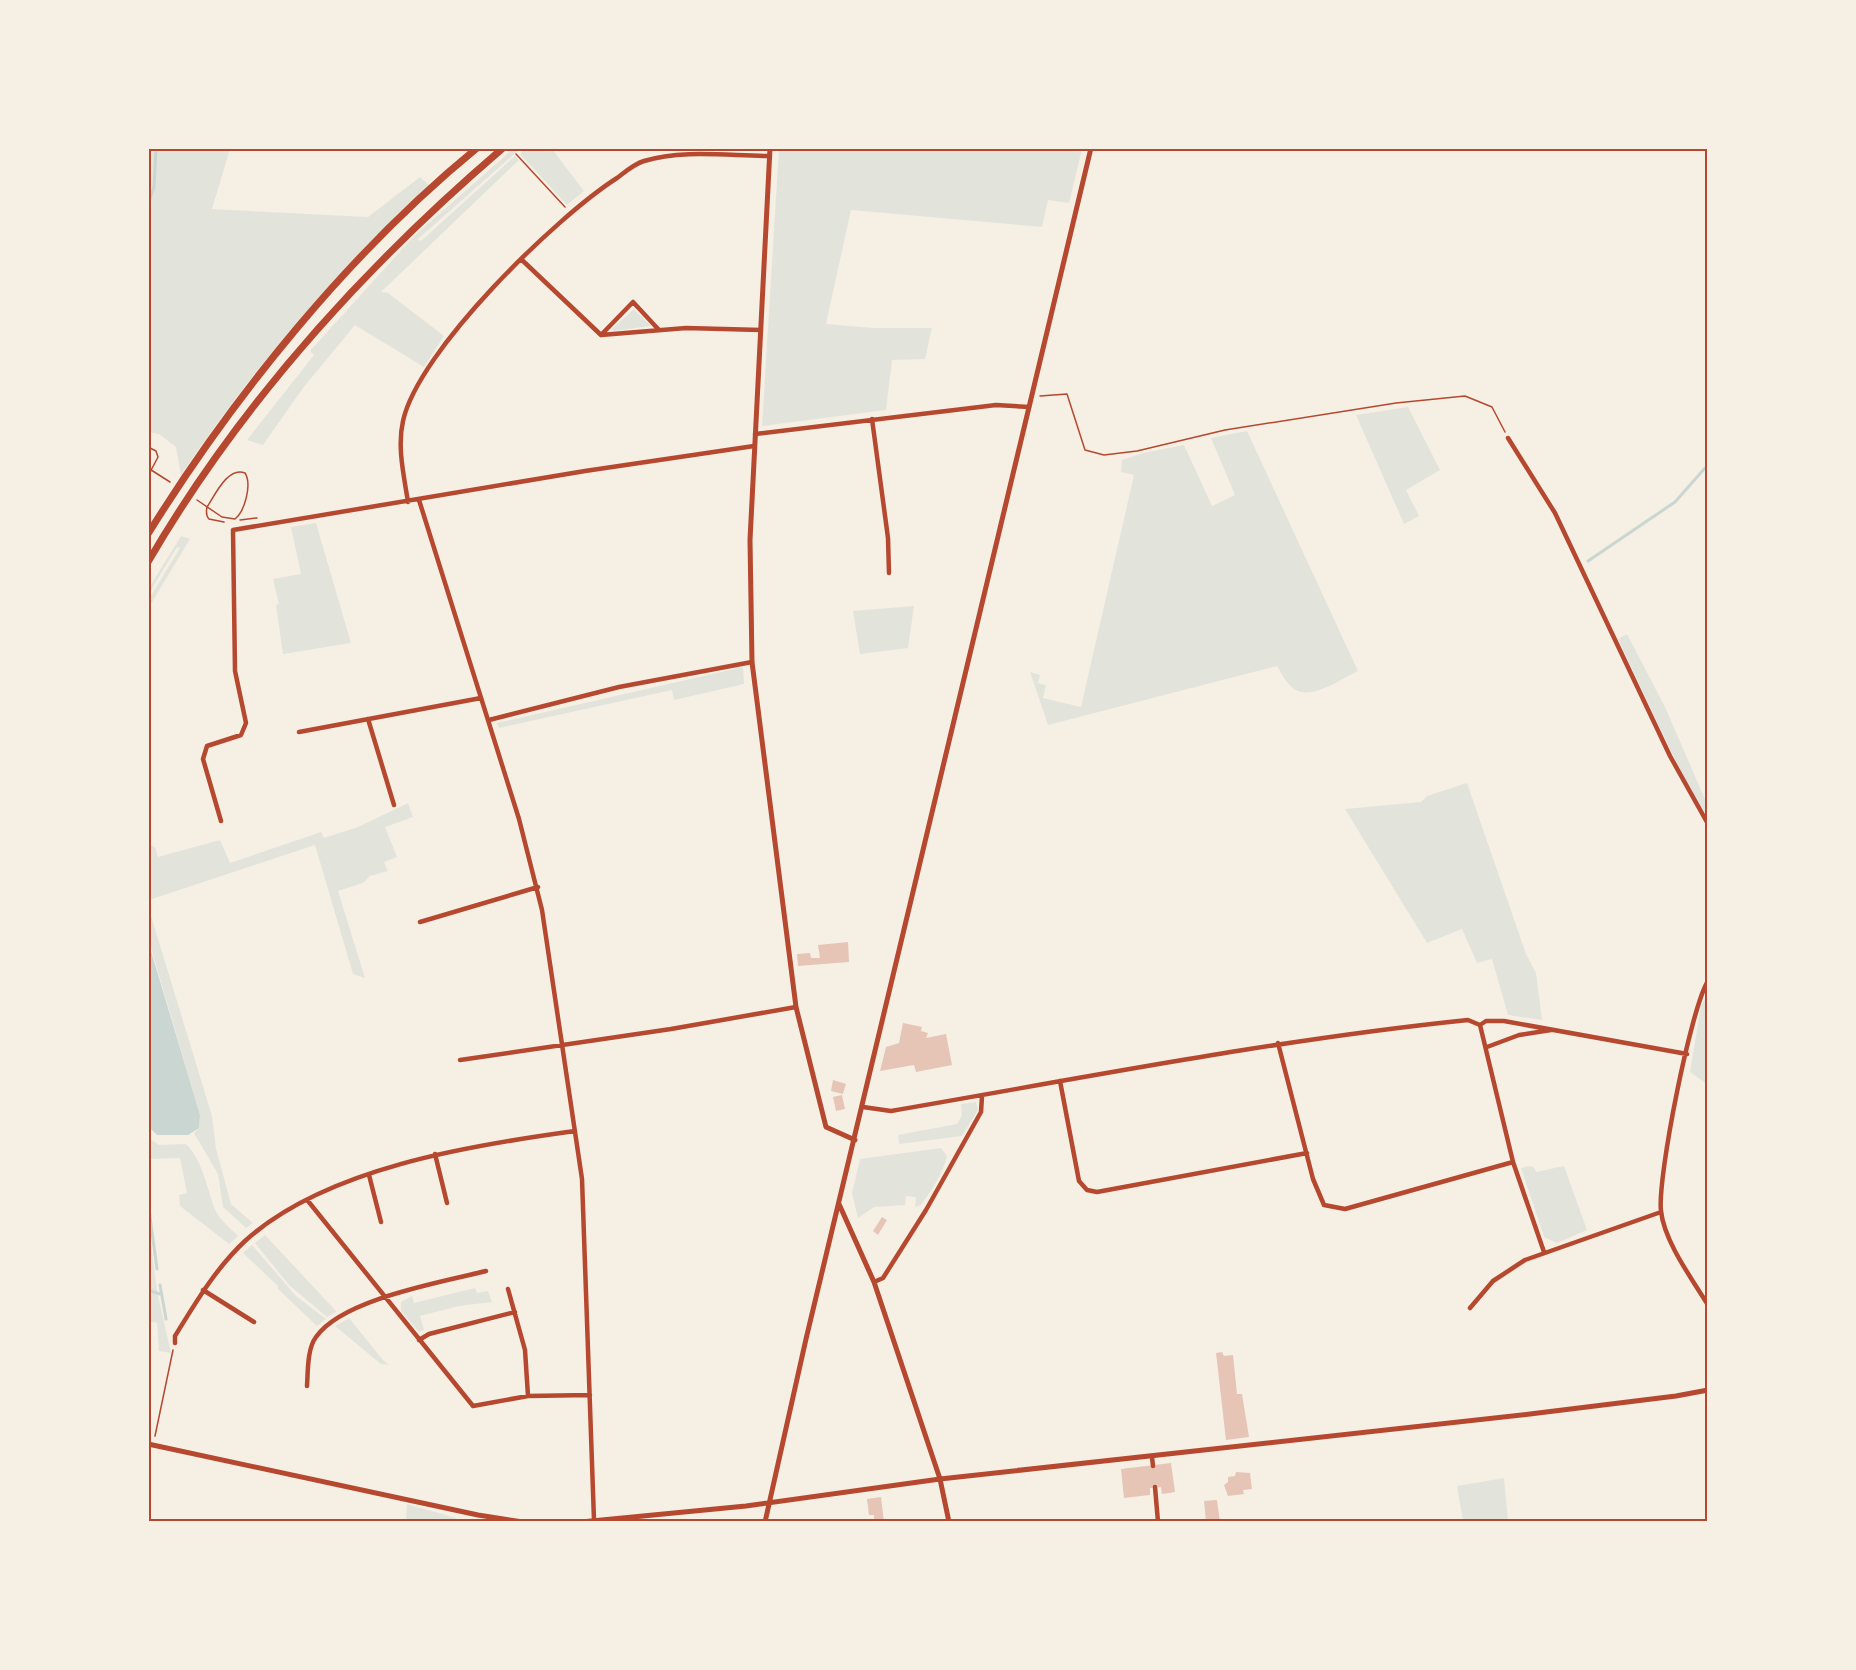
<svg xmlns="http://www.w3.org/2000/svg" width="1856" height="1670" viewBox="0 0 1856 1670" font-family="'Open Sans',sans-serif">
	<rect width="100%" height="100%" fill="#f6efe4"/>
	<path fill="#e2e4dc" d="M514 148 520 149 418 239 421 241 515 156 519 160 381 292 388 293 444 336 424 367 355 325 303 388 263 445 247 440 314 355 310 351 414 236Z
		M148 149H230L212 209 368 217 420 177 429 185C335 271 253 369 181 475L176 447 159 434 149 432Z
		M526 149H552L584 191 567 205 520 154Z
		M779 149 780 148 1082 149 1069 203 1048 200 1042 227 851 210 826 324 873 328H932L925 359 892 360 886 410 762 426Z
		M634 309 651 326 613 331 612 329Z
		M1408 407 1440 470 1406 490 1419 516 1404 524 1356 415Z
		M1247 431 1358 671C1341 679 1311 701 1294 689 1286 683 1282 674 1277 666L1048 725 1030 672 1040 675 1038 683 1046 685 1043 698 1081 707 1134 475 1121 472 1122 460 1143 453 1184 445 1212 506 1235 495 1211 438Z
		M316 523 351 643 283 654 276 605 279 604 273 579 301 574 291 527Z
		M181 536 190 539 149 607V599L180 548 177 547 149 593V588Z
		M914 606 908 648 860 654 853 611Z
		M1627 634 1665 707 1707 804V818L1680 770 1618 639Z
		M743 667 744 684 674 700 672 690 499 728 497 723Z
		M1467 783 1526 954 1536 973 1542 1020 1508 1015 1492 959 1477 963 1462 929 1427 943 1345 809 1421 802 1427 796Z
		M408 803 413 817 385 827 397 857 384 862 388 871 370 876 363 883 338 891 365 978 353 974 315 845 149 900V845L155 847 158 857 220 840 230 863 321 832 324 838 358 827Z
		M148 906 212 1116 216 1149 231 1204 253 1223 246 1228 223 1207 218 1174 194 1133 199 1128 200 1115 149 941Z
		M1707 994V1084L1690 1072 1701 1006Z
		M976 1102 978 1110 962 1136 899 1144 898 1135 957 1124 962 1115 961 1104Z
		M149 1138 159 1145 186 1144C201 1157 208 1190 214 1207 217 1217 230 1228 238 1236L229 1244 180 1206 179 1195 187 1193 180 1158 149 1159Z
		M941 1148 947 1156C942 1175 932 1190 921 1205L915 1207 916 1197 906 1196 905 1205 874 1207 858 1218 852 1193 860 1159Z
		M1528 1166 1534 1167 1536 1172 1564 1166 1587 1230 1557 1243 1544 1237 1521 1168Z
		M148 1220 157 1291 171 1353 159 1351 157 1323 149 1321Z
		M265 1235 336 1311V1312L327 1317 289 1285 255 1243Z
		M252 1245 296 1296 326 1319 317 1326 278 1289V1286L243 1253Z
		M475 1288 477 1293 488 1291 492 1302 459 1306 420 1316 424 1330 419 1332 401 1311V1302L412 1296 414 1303Z
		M349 1318 383 1360 389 1365 381 1364 335 1326Z
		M1504 1478 1508 1521H1463L1457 1486Z
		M407 1504 456 1518 458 1521H406Z"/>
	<path fill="#c9d6d2" d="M148 941 200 1115 199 1128 188 1135H157L150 1128Z"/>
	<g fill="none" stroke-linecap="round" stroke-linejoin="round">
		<path stroke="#c9d6d2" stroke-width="3" d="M148 204 154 187 156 148
			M1588 561 1675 502 1705 468
			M148 1202 157 1269
			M160 1285 166 1319
			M148 1290 160 1294"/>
	</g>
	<path fill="#e6c5b7" d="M848 942 849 962 798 966 797 954 810 953 811 958H820L818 945Z
		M903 1023 922 1027 921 1031 928 1033 926 1038 946 1034 952 1065 916 1072 914 1065 880 1071 886 1047 899 1043Z
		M833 1080 846 1084 843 1094 831 1091Z
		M842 1095 845 1109 836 1111 833 1097Z
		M882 1217 887 1220 878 1235 873 1231Z
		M1222 1352 1224 1356 1233 1355 1237 1394H1242L1249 1437 1226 1440 1216 1353Z
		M1171 1463 1175 1492 1162 1494 1161 1487 1150 1488V1495L1124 1498 1121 1469Z
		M1236 1472 1250 1473 1252 1489 1243 1490 1244 1494 1228 1496 1224 1485 1228 1482V1477L1235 1476Z
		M881 1497 884 1522H874V1515H869L867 1499Z
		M1217 1500 1220 1522H1206L1204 1501Z"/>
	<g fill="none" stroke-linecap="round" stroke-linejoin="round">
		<path stroke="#b5482f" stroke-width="1.5" d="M516 154 565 207
			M1040 396 1067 394 1085 450 1104 455 1137 451 1225 430 1396 403 1465 396 1492 407 1505 432
			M148 447 156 451 158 457 148 476
			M148 468 170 482
			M197 500 222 517 235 519C245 511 252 484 245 473 228 466 215 495 207 507 206 512 206 516 209 519L224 522
			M240 520 257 518
			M155 1436 173 1350"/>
		<path stroke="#b5482f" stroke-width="4.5" d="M522 260 601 335 686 328 761 330
			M601 335 633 302 659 330
			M872 419 888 538 889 573
			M755 434 996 405 1029 407
			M1508 438 1555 513 1670 756 1708 824
			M419 500 519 819 542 910 582 1179 594 1520
			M408 502C404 476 397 447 403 421 418 351 556 217 617 178 625 172 634 164 644 161 682 149 730 156 770 156
			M368 719 394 805
			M489 720 619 687 752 662
			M299 732 481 698
			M221 821 203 759 207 746 241 735 246 723 235 671 233 530 585 471 754 446
			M420 922 538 887
			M1708 981C1691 1007 1657 1179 1661 1211 1664 1241 1692 1279 1708 1305
			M1480 1025 1513 1162 1544 1252
			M1480 1025 1486 1021H1504L1687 1054
			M1278 1043 1313 1179 1324 1205 1345 1209 1513 1162
			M1487 1047 1519 1035 1551 1030
			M460 1060 671 1029 796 1007
			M1060 1081 1079 1181 1087 1190 1097 1192 1307 1153
			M863 1107 891 1111C1083 1078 1274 1040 1468 1020L1480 1025
			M435 1154 447 1203
			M369 1175 381 1222
			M308 1201 473 1406 528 1396 590 1395
			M874 1282 883 1278 926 1210 981 1112 982 1096
			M508 1289 525 1350 528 1396
			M203 1290 254 1322
			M1470 1308 1493 1281 1525 1260 1661 1212
			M419 1340 429 1334 515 1312
			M175 1343V1336C196 1302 216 1268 245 1241 325 1168 472 1145 575 1131
			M307 1386C308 1372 307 1349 316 1337 342 1299 442 1282 486 1271
			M1152 1457 1153 1466
			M1155 1487 1158 1522"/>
		<path stroke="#b5482f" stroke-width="5" d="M770 148 750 540 752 662 796 1007 826 1127 855 1140
			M839 1204 874 1282 940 1479 949 1522
			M148 1444 478 1515 523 1522
			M581 1522 746 1506 940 1479 1530 1414 1676 1396 1708 1390
			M765 1522 806 1339 1091 148"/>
		<path stroke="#b5482f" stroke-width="7" d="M148 534C234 395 350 252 477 148
			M148 562C240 404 364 267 503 148"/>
	</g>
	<rect width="1856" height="1670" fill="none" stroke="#f6efe4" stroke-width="300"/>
	<rect x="150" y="150" width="1556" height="1370" fill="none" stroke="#b5482f" stroke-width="2"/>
</svg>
